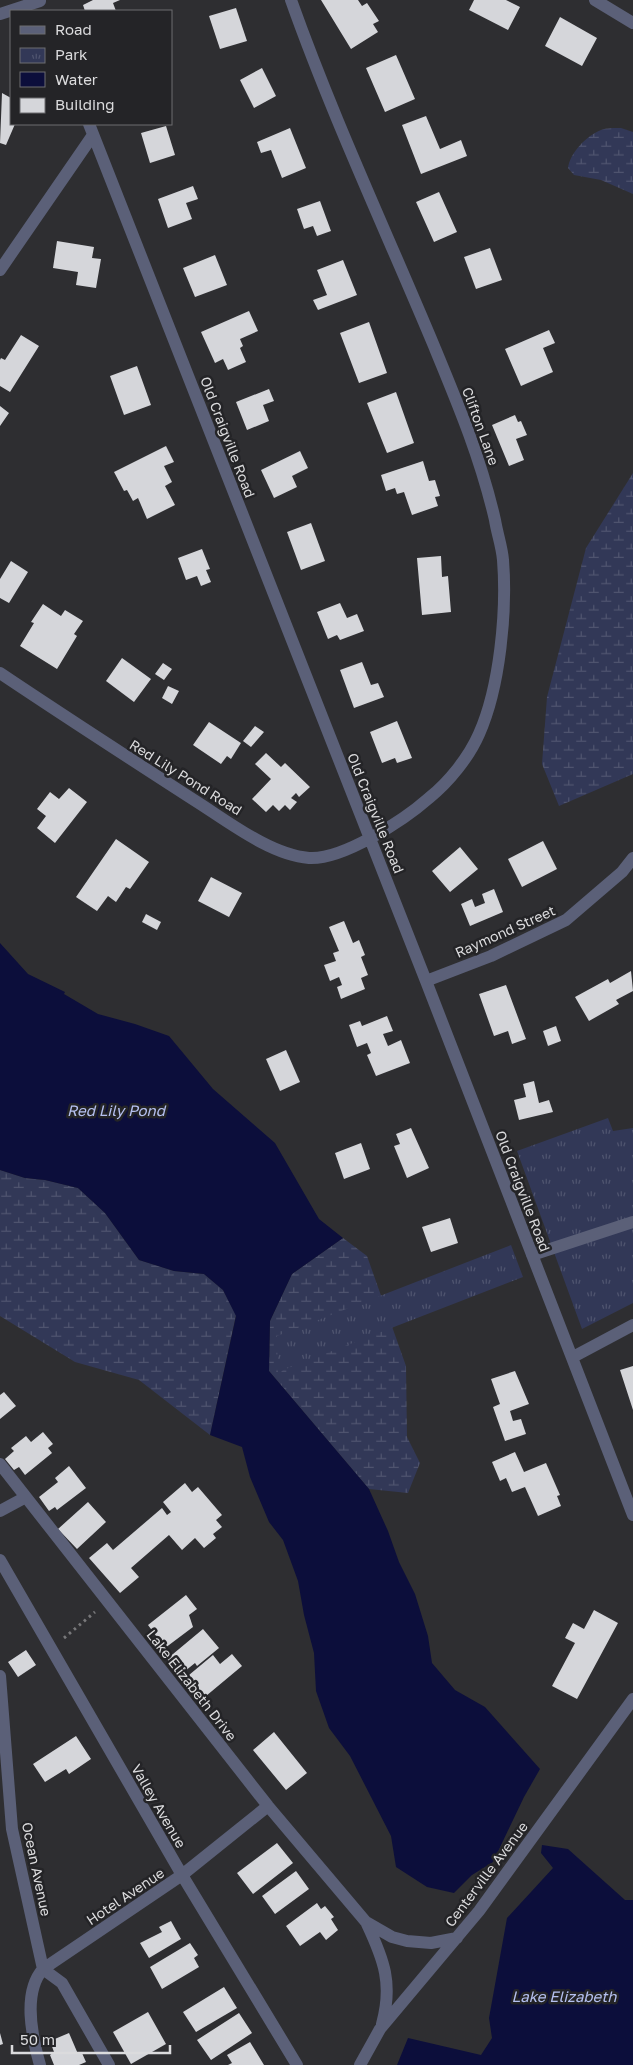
<svg xmlns="http://www.w3.org/2000/svg" width="633" height="2065" viewBox="0 0 633 2065" font-family="'Golos Text',sans-serif">
	<defs>
		<pattern id="wetland-marsh" width="20" height="14" patternUnits="userSpaceOnUse" patternTransform="scale(1.25)"><rect width="20" height="14" fill="#323857"/><path d="M1 5h8M5 5V1M11 12h8M15 12V8" fill="none" stroke="#4f546f"/></pattern>
		<pattern id="park-tufts" width="24" height="20" patternUnits="userSpaceOnUse" patternTransform="scale(1.25)"><rect width="24" height="20" fill="#323857"/><path d="M3 7l-1-3M5 7V3M7 7l1-3M15 17l-1-3M17 17v-4M19 17l1-3" fill="none" stroke="#4f546f"/></pattern>
	</defs>
	<rect width="100%" height="100%" fill="#2e2e31"/>
	<path fill="url(#wetland-marsh)" d="M621 128 633 132V194L601 180 574 175 568 168C570 153 586 136 601 130 606 128 615 128 621 128Z
		M633 473V774L559 806 542 764 547 697 586 548Z
		M0 1170 25 1178 45 1180 78 1188 105 1213 139 1260 174 1271 204 1274 223 1290 236 1315 210 1435 139 1380 75 1362 0 1316Z
		M343 1238 367 1256 406 1366 407 1437 420 1463 408 1493 369 1489 269 1371 270 1321 292 1274Z"/>
	<path fill="url(#park-tufts)" d="M608 1118 613 1131 633 1128V1303L582 1329 517 1151Z
		M511 1245 523 1277 283 1370 278 1375 277 1336Z"/>
	<path fill="#0c0e3b" d="M0 943 28 974 65 992 64 994 98 1014 135 1024 169 1036 213 1089 275 1143 319 1219 343 1238 292 1274 270 1321 269 1371 369 1489 388 1531 399 1562 415 1594 428 1636 432 1663 455 1690 485 1707 540 1769 524 1797 493 1862 472 1875 454 1893 427 1887 396 1867 391 1836 350 1756 329 1728 316 1691 314 1653 304 1615 298 1581 283 1540 269 1522 250 1477 242 1447 210 1435 236 1316 223 1290 204 1274 174 1271 139 1260 105 1213 78 1188 45 1180 25 1178 0 1170Z
		M542 1845 568 1849 625 1900H633V2065H397L408 2038 481 2055 492 2038 489 2018 507 1918 553 1868 541 1853Z"/>
	<path fill="#d5d6da" d="M93 0H120L113 3 116 11H85L83 5Z
		M321 0H358L362 6 367 3 379 21 373 24 378 32 351 49Z
		M474 0H506L520 7 508 30 469 10Z
		M236 8 247 41 220 49 209 16Z
		M560 17 597 38 582 66 545 46Z
		M396 55 415 99 385 112 366 68Z
		M262 68 276 96 254 108 240 80Z
		M2 93 11 98V124H15L6 145 0 143Z
		M426 116 440 149 461 140 467 156 421 174 402 125Z
		M166 126 175 155 150 163 141 133Z
		M290 128 306 168 282 178 271 150 261 153 257 142Z
		M193 186 198 199 186 203 192 219 168 228 158 199Z
		M439 192 457 232 434 242 416 202Z
		M320 201 331 231 317 236 313 226 304 229 297 209Z
		M57 241 94 247 92 258 101 259 96 288 76 285 78 272 53 268Z
		M490 248 502 280 476 289 464 257Z
		M215 255 227 285 195 297 183 268Z
		M343 260 357 295 318 310 313 300 327 295 317 270Z
		M249 311 258 331 240 339 243 346 240 348 246 362 228 370 223 359 215 363 201 332Z
		M369 322 387 373 359 383 340 333Z
		M549 330 555 343 543 348 553 372 521 386 505 349Z
		M21 335 39 346 10 392 0 386V360L1 358 5 360Z
		M137 366 151 405 124 415 110 376Z
		M269 389 274 401 263 405 269 421 247 430 236 402Z
		M396 392 414 443 387 453 367 403Z
		M0 406 9 413 0 426Z
		M515 415 518 422 521 421 527 435 516 439 524 460 509 466 492 425Z
		M166 446 174 462 164 466 172 482 165 486 175 505 147 519 138 498 133 501 127 490 124 491 114 472Z
		M300 451 308 468 292 476 297 487 274 498 261 470Z
		M423 461 429 481 435 480 440 496 435 497 438 506 412 515 404 492 397 494 395 488 386 491 381 475Z
		M311 523 325 561 301 570 287 532Z
		M202 549 210 569 206 570 211 582 201 586 197 576 186 580 178 558Z
		M441 556 442 577 448 576 451 612 422 615 417 558Z
		M11 561 28 572 9 603 0 598V579Z
		M340 603 347 618 357 614 364 631 340 640 337 635 328 639 317 612Z
		M43 604 61 616 65 610 83 621 74 634 77 636 57 669 20 646 34 623 31 622Z
		M122 658 151 679 134 702 106 681Z
		M362 662 371 685 378 683 384 697 354 708 340 670Z
		M163 663 172 669 164 680 155 674Z
		M168 686 179 691 172 704 162 698Z
		M397 721 412 758 397 763 395 758 382 763 370 732Z
		M209 722 241 743 231 759 227 756 221 764 193 745Z
		M255 726 264 732 251 747 243 741Z
		M266 753 281 767 285 763 310 787 299 797 296 793 291 798 297 802 290 810 285 805 279 811 273 805 266 812 252 799 271 779 255 764Z
		M69 788 87 802 55 843 37 828 46 816 37 809 50 792 59 799Z
		M116 839 149 862 130 889 126 887 116 902 108 896 97 911 76 897Z
		M543 841 557 869 522 887 508 859Z
		M460 847 478 869 450 892 432 871Z
		M211 877 242 893 229 917 198 901Z
		M494 889 503 912 470 926 461 904 472 899 475 907 485 903 482 894Z
		M146 914 161 922 157 930 142 922Z
		M344 921 353 943 359 940 365 955 361 957 368 975 361 978 365 989 341 999 337 987 342 985 339 977 330 981 324 965 336 961 333 953 339 951 329 927Z
		M631 971 633 991 616 1000 619 1004 589 1021 575 997 608 979 610 983Z
		M506 985 526 1039 512 1044 508 1031 494 1036 479 994Z
		M387 1016 393 1031 383 1034 388 1046 401 1040 410 1063 376 1076 367 1055 371 1053 367 1043 357 1047 349 1025 360 1021 362 1026Z
		M556 1026 561 1041 548 1046 543 1031Z
		M286 1050 300 1082 280 1091 266 1059Z
		M534 1081 539 1103 549 1100 553 1112 519 1120 514 1100 526 1097 523 1084Z
		M411 1128 429 1168 407 1178 394 1146 400 1144 396 1134Z
		M361 1143 370 1169 344 1179 335 1153Z
		M450 1218 458 1243 431 1252 422 1227Z
		M633 1366V1410L620 1370Z
		M515 1371 529 1404 510 1411 513 1421 521 1419 526 1434 505 1441 493 1407 500 1404 491 1379Z
		M4 1392 16 1406 0 1419V1395Z
		M43 1432 53 1444 48 1448 52 1453 25 1475 19 1467 14 1470 5 1459 14 1451 11 1448 26 1436 31 1442Z
		M515 1452 524 1472 546 1463 560 1495 557 1496 561 1506 538 1516 525 1487 512 1492 506 1478 500 1481 492 1462Z
		M69 1466 86 1488 57 1510 55 1507 49 1511 39 1497 58 1482 55 1478Z
		M185 1483 192 1492 198 1487 222 1515 216 1520 222 1527 213 1534 216 1538 204 1548 195 1538 182 1550 169 1535 131 1568 139 1577 120 1593 89 1558 107 1543 113 1550 162 1508 167 1515 171 1512 163 1502Z
		M88 1502 106 1522 77 1549 58 1529Z
		M186 1595 197 1609 189 1615 193 1627 165 1648 148 1625Z
		M594 1610 618 1623 577 1699 552 1686 575 1643 565 1638 573 1623 584 1629Z
		M203 1629 219 1648 197 1666 195 1663 180 1675 167 1659Z
		M26 1650 36 1665 18 1677 8 1662Z
		M232 1654 242 1666 200 1701 183 1680 213 1655 220 1664Z
		M274 1732 307 1773 286 1790 253 1750Z
		M76 1736 91 1759 69 1774 66 1769 45 1782 33 1764Z
		M277 1843 293 1863 253 1894 237 1873Z
		M296 1871 309 1889 275 1914 262 1896Z
		M317 1903 321 1909 325 1906 334 1917 331 1919 338 1930 326 1940 320 1932 300 1946 286 1926Z
		M171 1921 181 1939 149 1958 140 1943 162 1932 159 1927Z
		M190 1943 198 1955 194 1958 199 1967 162 1989 150 1967Z
		M224 1987 237 2008 196 2032 183 2012Z
		M148 2012 166 2044 131 2064 113 2032Z
		M239 2013 252 2033 211 2060 197 2040Z
		M0 2033 3 2044 0 2045Z
		M69 2033 78 2054 82 2053 86 2062 79 2065H54L50 2055 54 2052 50 2041Z
		M250 2042 264 2065H228L232 2063 227 2055Z"/>
	<g fill="none" stroke-linecap="round" stroke-linejoin="round">
		<path stroke="#78787a" stroke-width="3" stroke-dasharray="2.5 4" stroke-linecap="butt" d="M64 1638 95 1612"/>
		<path stroke="#5b6078" stroke-width="12" d="M595 0 633 23
			M0 14 40 1
			M89 124 426 981 633 1515
			M0 270 93 135
			M0 673C64 716 129 758 194 800 226 820 270 855 309 858 343 860 404 820 429 798 449 782 469 757 479 734 500 687 507 611 503 560 502 547 497 533 495 520 481 459 458 404 434 346 386 231 333 118 291 0
			M426 981 491 956 566 920 622 872 633 858
			M532 1255 633 1222
			M573 1357 633 1325
			M0 1464 268 1806 366 1922 392 1937 407 1941 431 1943 457 1938
			M0 1511 26 1497
			M0 1560 182 1875 297 2065
			M0 1676 12 1829 43 1969
			M367 1924C384 1960 393 1984 382 2024
			M43 1969 62 1983 109 2065
			M40 2065C32 2037 22 1993 43 1969L182 1875 268 1806
			M360 2065 380 2029 479 1911 633 1699"/>
	</g>
	<g text-anchor="middle" dominant-baseline="central" stroke-width="5" stroke-linejoin="round" paint-order="stroke">
		<g font-size="14" fill="#dbdbdd" stroke="#242427">
			<text transform="translate(481 426) rotate(70)">Clifton Lane</text>
			<text transform="translate(228 437) rotate(69)">Old Craigville Road</text>
			<text transform="translate(186 777) rotate(32)">Red Lily Pond Road</text>
			<text transform="translate(376 813) rotate(68)">Old Craigville Road</text>
			<text transform="translate(505 931) rotate(-24)">Raymond Street</text>
			<text transform="translate(523 1191) rotate(69)">Old Craigville Road</text>
			<text transform="translate(192 1685) rotate(52)">Lake Elizabeth Drive</text>
			<text transform="translate(159 1806) rotate(60)">Valley Avenue</text>
			<text transform="translate(37 1869) rotate(78)">Ocean Avenue</text>
			<text transform="translate(486 1874) rotate(-53)">Centerville Avenue</text>
			<text transform="translate(125 1896) rotate(-34)">Hotel Avenue</text>
		</g>
		<g font-size="15" font-style="italic" fill="#b5c0f0" stroke="#242427">
			<text x="116" y="1110">Red Lily Pond</text>
			<text x="564" y="1996">Lake Elizabeth</text>
		</g>
	</g>
	<rect x="10" y="10" width="162" height="115" fill="#242427" stroke="#6d6d70"/>
	<rect x="20" y="26" width="25" height="8" fill="#5b6078" stroke="#6d6d70"/>
	<text x="55" y="35" font-size="15" fill="#dbdbdd">Road</text>
	<rect x="20" y="48" width="25" height="15" fill="url(#park-tufts)" stroke="#6d6d70"/>
	<text x="55" y="60" font-size="15" fill="#dbdbdd">Park</text>
	<rect x="20" y="72" width="25" height="15" fill="#0c0e3b" stroke="#6d6d70"/>
	<text x="55" y="85" font-size="15" fill="#dbdbdd">Water</text>
	<rect x="20" y="98" width="25" height="15" fill="#d5d6da" stroke="#6d6d70"/>
	<text x="55" y="110" font-size="15" fill="#dbdbdd">Building</text>
	<path d="M12 2045v8h158v-8" fill="none" stroke="#dbdbdd" stroke-width="2.5"/>
	<text x="20" y="2045" font-size="15" fill="#dbdbdd" stroke="#242427" stroke-width="4" paint-order="stroke">50 m</text>
</svg>
